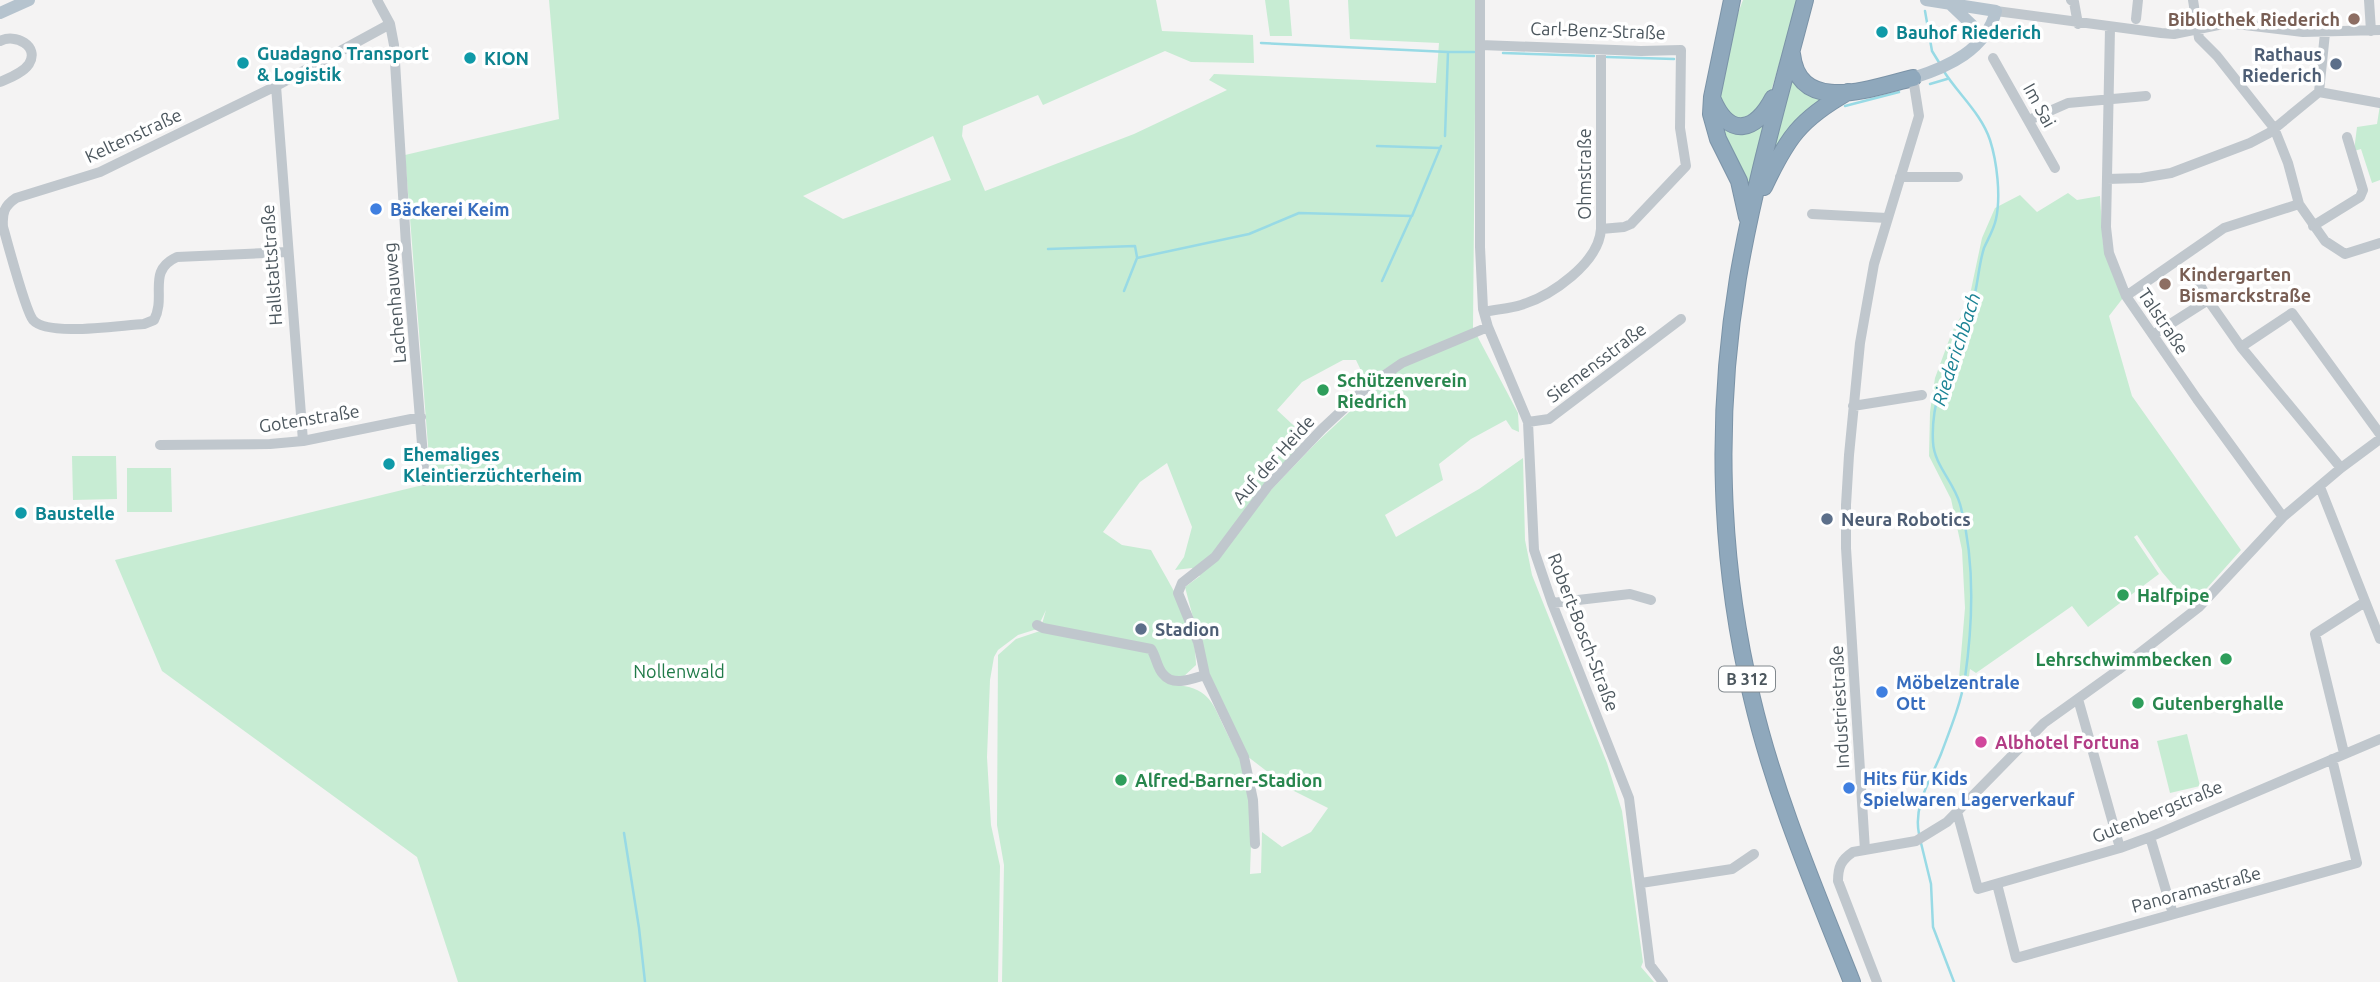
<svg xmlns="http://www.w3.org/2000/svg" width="2380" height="982" viewBox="0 0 2380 982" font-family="Ubuntu,sans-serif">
	<rect width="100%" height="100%" fill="#f4f3f3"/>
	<path fill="#c7ecd3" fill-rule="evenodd" d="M549 0H1156L1162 31 1253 35 1254 63 1191 62 1165 51 1043 105 1038 95 963 126 962 136 985 191 1134 134 1227 90 1209 80 1214 74 1436 83 1439 43 1350 39 1348 0H1476L1473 328 1518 413 1519 432 1512 429 1506 420 1471 439 1439 464 1443 480 1385 515 1396 537 1479 489 1523 458 1525 540 1532 575 1607 763 1622 811 1643 962 1641 967 1654 982H1002L1004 865 997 825 998 655 1016 639 1040 631 1046 610 1037 629 1018 635 998 650 994 657 990 680 987 757 991 825 1000 866 998 982H458L417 857 162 671 115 560 431 483 405 155 559 119ZM933 136 951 180 843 219 803 196ZM1343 360H1356L1366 381 1393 364 1375 388 1316 443 1222 541 1306 437 1277 410 1302 382ZM1167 463 1192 527 1184 557 1175 570 1192 568 1200 576 1185 587 1212 690 1243 753 1290 789 1328 808 1311 832 1282 847 1262 832 1261 873 1250 874C1251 837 1255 795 1241 760 1237 750 1230 741 1226 731 1213 705 1211 689 1178 685L1182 678 1196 665C1196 622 1171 587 1151 550L1122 545 1103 532 1140 482Z
		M1265 0H1289L1292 36H1270Z
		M1743 0H1798L1769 98 1760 113 1738 121 1718 100 1734 24Z
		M1790 73 1825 96 1777 150 1773 149Z
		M2380 105V180L2372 183 2361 149 2354 151 2357 127 2377 124Z
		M1716 117 1764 122 1749 195Z
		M2068 193 2077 200 2100 196 2103 244 2123 298 2109 316 2132 396 2241 550 2191 606 2162 572 2137 535 2134 537 2159 574 2088 627 2072 606 1976 673 1970 669 1967 690H1958L1965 608 1962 550 1951 499 1929 456 1930 412 1935 378 1952 332 1968 304 1982 238 1995 208 2020 195 2037 212Z
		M72 456H116L117 499 73 500Z
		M127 468H171L172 512H127Z
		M2187 734 2200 786 2170 793 2157 741Z"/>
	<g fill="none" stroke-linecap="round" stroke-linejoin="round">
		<path stroke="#98dae5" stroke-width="2.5" d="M1925 11 1932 51 1940 64
			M1261 43 1448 52
			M1503 53 1594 56
			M1607 57 1674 59
			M1930 84 1947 79
			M1845 106 1899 92
			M1445 136 1448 52H1474
			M1377 146 1440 148
			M1048 249 1135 246 1137 257
			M1382 281 1411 217
			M1124 291 1137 258 1249 234 1299 213 1412 216 1441 146
			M624 833 639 928 645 982
			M1919 834C1913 805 1931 779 1941 754 1950 730 1961 703 1965 678 1973 622 1975 559 1960 504 1954 482 1934 465 1933 442 1930 392 1956 350 1972 305 1978 287 1978 267 1984 248 1988 239 1994 229 1996 219 2001 196 1997 162 1990 140 1981 113 1958 94 1943 70
			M1921 843 1931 884 1933 927 1954 982"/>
		<g stroke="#7b93a7" stroke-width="18">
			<path id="highway" d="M1732 0 1712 97 1711 114 1718 139 1739 181 1747 217
				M1805 0C1781 92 1754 184 1738 278 1715 417 1719 561 1752 698 1775 796 1815 889 1852 982
				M1792 54C1799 117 1874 87 1913 78
				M1713 100C1730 139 1756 131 1773 98
				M1764 187C1787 138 1800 119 1848 92"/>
		</g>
		<path stroke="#c0c7cd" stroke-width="10" d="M377 0 390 24 394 45 406 245 425 481
			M1480 0V247L1483 309 1488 327 1528 422 1534 550 1552 603 1629 798 1650 965 1663 982
			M2071 0 2074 2 2078 24
			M2193 0 2199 38 2217 56 2274 128 2288 163 2299 204 2325 241 2345 254 2380 243
			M2369 0 2371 31
			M1996 11 2161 33 2174 34 2228 23 2303 32 2380 30
			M2136 19 2138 0
			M2110 28 2106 227 2109 253 2126 296 2197 399 2283 517
			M0 41C15 33 40 46 29 64 23 73 9 78 0 82
			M1481 45 1641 51 1681 50 1680 128 1686 166 1631 224 1624 227 1601 229
			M1993 58 2055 168
			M276 86 303 441
			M2319 92 2325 33
			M2029 120 2068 103 2146 96
			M1900 177H1958
			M2107 179 2141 178 2171 173 2250 143 2269 133 2319 92 2380 103
			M1812 214 1887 218
			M2313 226 2360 197 2363 190 2347 137
			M288 252 177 257C146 271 167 296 154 320L144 324C121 325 48 337 33 320 25 310 8 244 3 227 2 213 4 206 16 198L100 172 276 86 390 24
			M2192 269 2208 300
			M2126 296 2224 228 2299 204
			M1484 312C1496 309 1509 309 1521 305 1551 296 1599 263 1601 229V50
			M2153 335 2208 300 2241 347 2341 468
			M2241 347 2292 313 2380 434
			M1853 406 1922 395
			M1528 422 1549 419 1681 319
			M160 445 270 444 303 441 421 417
			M2320 487 2380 639
			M1552 603 1630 594 1651 600
			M1037 625 1043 628 1151 649C1156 656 1157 668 1163 674 1173 687 1192 679 1205 675
			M2078 699 2120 848
			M2344 753 2315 634 2365 602
			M1957 812 1978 889 2120 848 2150 837 2380 739
			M2150 837 2173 914
			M1255 844 1253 800 1244 757 1205 675 1198 642 1178 593 1182 583 1215 557 1268 486 1322 429 1367 387 1402 363 1488 327
			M1865 850 1846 548V505L1849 455 1860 343 1874 264 1919 116 1913 78
			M1641 883 1732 869 1754 854
			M1997 884 2016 958 2357 863 2332 759
			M1877 982 1838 881C1838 867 1841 860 1853 852L1916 841 1947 822 2044 723 2118 670 2199 607 2283 517 2341 468 2380 439"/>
		<path stroke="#b5c3ce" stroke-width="12" d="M1950 4 1972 25 1975 39
			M0 13 29 0
			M1913 78C1948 67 1986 50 1996 11L1926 0"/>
		<use href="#highway" stroke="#8fa8bc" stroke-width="16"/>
	</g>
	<g fill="#8d6e63" stroke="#fff" stroke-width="2.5">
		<circle cx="2354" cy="19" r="7"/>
		<circle cx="2165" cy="284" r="7"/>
	</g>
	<g fill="#0f9aa8" stroke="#fff" stroke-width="2.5">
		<circle cx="1882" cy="32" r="7"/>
		<circle cx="470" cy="58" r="7"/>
		<circle cx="243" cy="63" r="7"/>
		<circle cx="389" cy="464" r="7"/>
		<circle cx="21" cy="513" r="7"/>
	</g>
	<g fill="#5c6f8a" stroke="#fff" stroke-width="2.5">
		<circle cx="2336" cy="64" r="7"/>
		<circle cx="1827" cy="519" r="7"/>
		<circle cx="1141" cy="629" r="7"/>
	</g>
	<g fill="#3f7fe0" stroke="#fff" stroke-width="2.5">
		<circle cx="376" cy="209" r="7"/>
		<circle cx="1882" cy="692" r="7"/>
		<circle cx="1849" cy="788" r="7"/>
	</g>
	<g fill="#2e9e5b" stroke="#fff" stroke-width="2.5">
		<circle cx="1323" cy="390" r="7"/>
		<circle cx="2123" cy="595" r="7"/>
		<circle cx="2226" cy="659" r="7"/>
		<circle cx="2138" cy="703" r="7"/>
		<circle cx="1121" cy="780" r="7"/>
	</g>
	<circle fill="#d1479c" stroke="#fff" stroke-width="2.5" cx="1981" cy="742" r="7"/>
	<g text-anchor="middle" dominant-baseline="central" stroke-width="7" stroke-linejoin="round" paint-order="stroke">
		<rect fill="#fff" stroke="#82898e" stroke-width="2" x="1719" y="666.5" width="56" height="25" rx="5"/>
		<g font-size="16" font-weight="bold" fill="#4c575e">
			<text x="1747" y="679">B 312</text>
		</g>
		<g font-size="18" font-weight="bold" fill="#785e54" stroke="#fff" text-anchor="end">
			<text x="2340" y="19">Bibliothek Riederich</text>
			<text x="2179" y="274" text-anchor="start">Kindergarten<tspan x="2179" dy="21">Bismarckstraße</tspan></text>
		</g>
		<g font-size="18" fill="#4c575e" stroke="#fff">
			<text transform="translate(1598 30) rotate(2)">Carl-Benz-Straße</text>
			<text transform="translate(2040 105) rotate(61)">Im Sai</text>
			<text transform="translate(133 135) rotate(-25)">Keltenstraße</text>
			<text transform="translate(1584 174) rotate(-90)">Ohmstraße</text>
			<text transform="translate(271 265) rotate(-94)">Hallstattstraße</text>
			<text transform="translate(394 303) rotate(-95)">Lachenhauweg</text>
			<text transform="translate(2164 321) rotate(56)">Talstraße</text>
			<text transform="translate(1596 362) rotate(-37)">Siemensstraße</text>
			<text transform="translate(309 418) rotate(-9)">Gotenstraße</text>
			<text transform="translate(1273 459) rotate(-48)">Auf der Heide</text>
			<text transform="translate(1584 632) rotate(69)">Robert-Bosch-Straße</text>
			<text transform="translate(1839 707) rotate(-93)">Industriestraße</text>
			<text transform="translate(2157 811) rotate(-22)">Gutenbergstraße</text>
			<text transform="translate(2196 889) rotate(-15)">Panoramastraße</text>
		</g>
		<g font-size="18" font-weight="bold" fill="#0d838f" stroke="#fff" text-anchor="start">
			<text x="1896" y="32">Bauhof Riederich</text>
			<text x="257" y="53">Guadagno Transport<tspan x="257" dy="21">&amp; Logistik</tspan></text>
			<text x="484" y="58">KION</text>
			<text x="403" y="454">Ehemaliges<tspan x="403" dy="21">Kleintierzüchterheim</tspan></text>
			<text x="35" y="513">Baustelle</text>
		</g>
		<g font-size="18" font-weight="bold" fill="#4e5e75" stroke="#fff" text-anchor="start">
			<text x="2322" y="54" text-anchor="end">Rathaus<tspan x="2322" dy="21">Riederich</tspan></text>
			<text x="1841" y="519">Neura Robotics</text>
			<text x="1155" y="629">Stadion</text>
		</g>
		<g font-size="18" font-weight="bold" fill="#366cbe" stroke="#fff" text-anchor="start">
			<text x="390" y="209">Bäckerei Keim</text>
			<text x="1896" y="682">Möbelzentrale<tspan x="1896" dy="21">Ott</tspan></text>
			<text x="1863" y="778">Hits für Kids<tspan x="1863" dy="21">Spielwaren Lagerverkauf</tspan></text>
		</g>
		<g font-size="18" font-weight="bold" fill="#27864d" stroke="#fff" text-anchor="start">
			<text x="1337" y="380">Schützenverein<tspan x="1337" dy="21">Riedrich</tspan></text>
			<text x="2137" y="595">Halfpipe</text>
			<text x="2212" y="659" text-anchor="end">Lehrschwimmbecken</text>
			<text x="2152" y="703">Gutenberghalle</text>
			<text x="1135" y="780">Alfred-Barner-Stadion</text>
		</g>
		<g font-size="18" fill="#217b49" stroke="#fff">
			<text x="679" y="671">Nollenwald</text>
		</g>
		<g font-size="18" font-weight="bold" fill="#b23c85" stroke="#fff" text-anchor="start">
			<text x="1995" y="742">Albhotel Fortuna</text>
		</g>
		<g font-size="19" font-style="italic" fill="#1a8294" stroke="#fff">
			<text transform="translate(1956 349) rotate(-72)">Riederichbach</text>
		</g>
	</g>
</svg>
